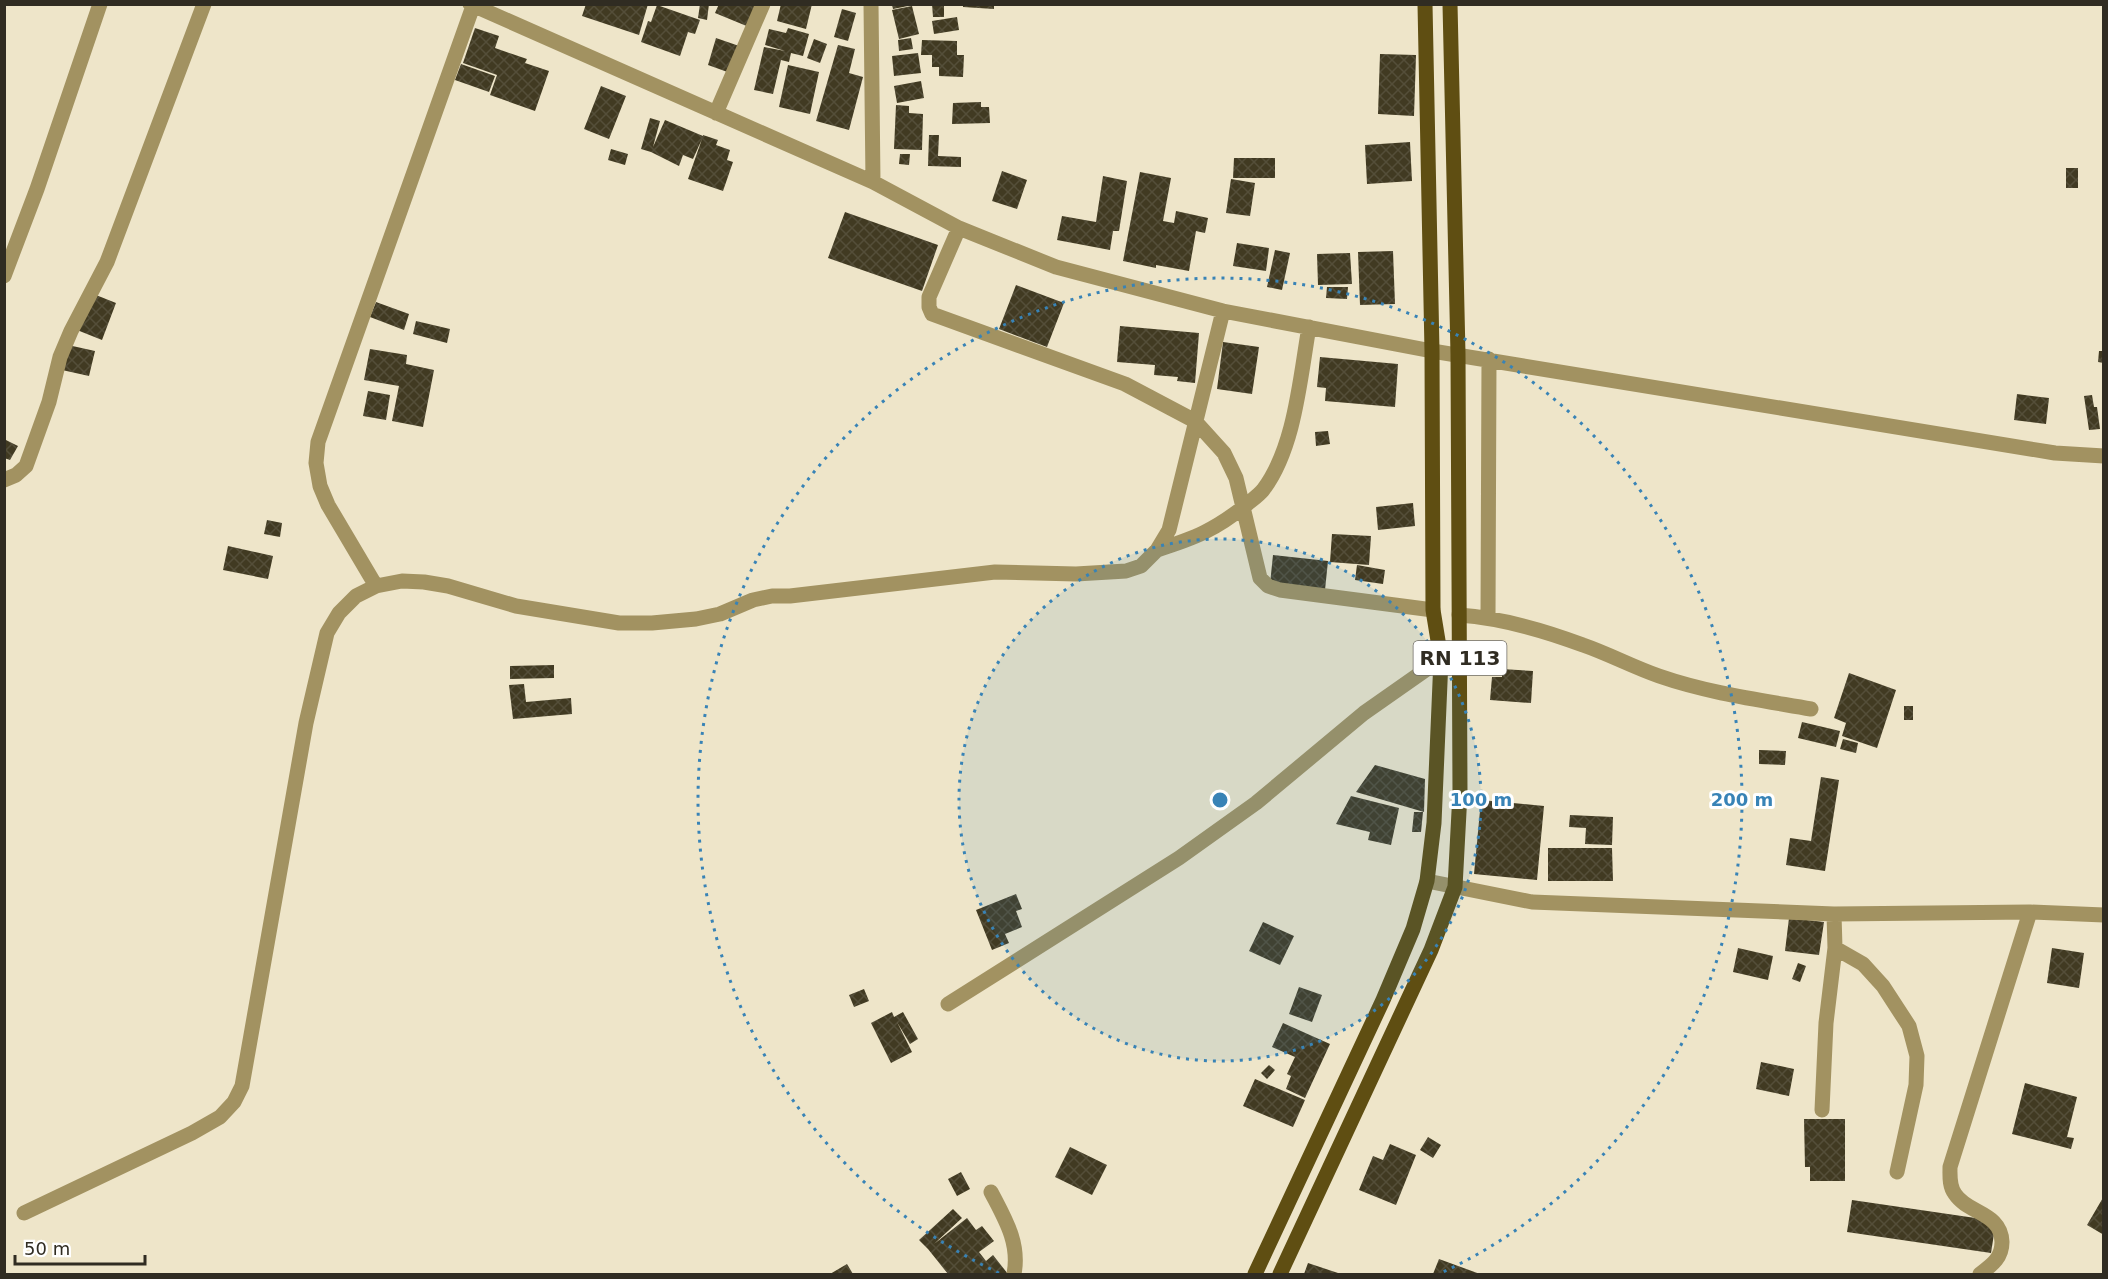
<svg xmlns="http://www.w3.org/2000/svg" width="2108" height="1279" viewBox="0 0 2108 1279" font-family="'DejaVu Sans',sans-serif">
	<defs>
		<pattern id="building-cross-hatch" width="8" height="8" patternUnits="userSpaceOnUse" patternTransform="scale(1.5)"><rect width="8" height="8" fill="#413a22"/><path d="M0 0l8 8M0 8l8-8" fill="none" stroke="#544e39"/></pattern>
	</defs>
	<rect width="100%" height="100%" fill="#eee5c9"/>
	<path fill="url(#building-cross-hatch)" d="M586 4H648L639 35 582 16Z
		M700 4H709L707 20 698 18Z
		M719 4H758L749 27 715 13Z
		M781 4H812L806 29 777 21Z
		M932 4H944V17H933Z
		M963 4H994V9L963 7Z
		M657 5 700 20 695 34 688 32 680 56 641 42 648 21 651 22Z
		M892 5H908V6L893 9Z
		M912 6 919 34 899 39 892 10Z
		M842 9 856 13 848 41 834 37Z
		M957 17 959 30 934 34 932 21Z
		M475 28 499 36 495 48 527 59 525 63 549 71 535 111 490 95 497 75 463 63Z
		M788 28 809 34 803 56 791 53 789 62 781 60 773 94 754 90 764 47 785 51 765 45 769 29 786 33Z
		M716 38 742 47 733 74 708 65Z
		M911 38 913 49 899 51 898 40Z
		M814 39 827 44 820 63 807 58Z
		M922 40 957 41V55H964L963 77 939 76V67H932V55H921Z
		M838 45 855 49 849 73 863 77 849 130 816 121Z
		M918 53 921 73 894 76 892 56Z
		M1380 54 1416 55 1414 116 1378 114Z
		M461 64 495 76 489 92 455 80Z
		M788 65 819 72 810 114 779 107Z
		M921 81 924 98 897 103 894 86Z
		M601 86 626 96 609 139 584 129Z
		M981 102V107H989L990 123 952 124 953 103Z
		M896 105 909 106V113L923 114 922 150 894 149Z
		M650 118 660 121 653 147 665 120 703 136V135L718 140 716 145 730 150 727 160 733 162 723 191 688 179 702 139 693 159 683 155 679 166 651 152 641 149Z
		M929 135H939L938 156 961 157V167L928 166Z
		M1410 142 1412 181 1367 184 1365 145Z
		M611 149 628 154 625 165 608 160Z
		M900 154H910L909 165 899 164Z
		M1234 158H1275V178H1233Z
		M2066 168H2078V188H2066Z
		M1002 171 1027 180 1017 209 992 201Z
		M1140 172 1171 178 1163 221 1174 223 1176 211 1208 218 1205 233 1196 231 1189 271 1156 265V268L1123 261Z
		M1103 176 1127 181 1119 231H1113L1110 250 1057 240 1062 216 1096 222Z
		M1231 179 1255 183 1250 216 1226 213Z
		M845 212 938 245 922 291 828 258Z
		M1237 243 1269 248 1266 271 1233 266Z
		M1275 250 1290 253 1282 290 1267 287Z
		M1393 251 1395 304 1360 305 1358 252Z
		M1350 253 1352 284 1318 285 1317 254Z
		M1016 285 1064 303 1047 347 999 329Z
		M1327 287H1348L1347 299 1326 298Z
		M91 293 116 303 102 340 77 330Z
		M376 302 409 314 404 330 370 317Z
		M416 321 450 329 447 343 413 334Z
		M1120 326 1199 333 1195 383 1177 381 1178 377 1154 375 1155 365 1117 362Z
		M1223 342 1259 347 1252 394 1217 389Z
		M68 345 95 351 89 376 62 370Z
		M370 349 407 355 406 364 434 370 423 427 392 421 399 386 364 380Z
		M2099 351H2104V363L2098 362Z
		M1320 357 1398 364 1395 407 1325 401 1326 388 1317 387Z
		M368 391 390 395 386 420 363 416Z
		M2017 394 2049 398 2046 424 2014 420Z
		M2092 395 2094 407H2097L2100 429 2089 430 2084 396Z
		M1328 431 1330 444 1316 446 1315 432Z
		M4 439 18 446 10 460 4 458Z
		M1413 503 1415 526 1378 530 1376 507Z
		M267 520 282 523 280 537 264 534Z
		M1332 534 1371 536 1369 565 1330 562Z
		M228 546 273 556 268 579 223 570Z
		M1273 555 1328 561 1325 590 1270 584Z
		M1357 565 1385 570 1383 584 1355 580Z
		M554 665V678L510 679V666Z
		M1502 669 1533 671 1531 703 1490 700 1492 677H1502Z
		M1849 673 1896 690 1877 748 1842 736 1846 723 1834 718Z
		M524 684 526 702 571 698 572 714 513 719 509 685Z
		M1904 706H1913V720H1904Z
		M1802 722 1840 731 1836 747 1798 738Z
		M1843 739 1858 743 1856 753 1840 749Z
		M1759 750 1786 751 1785 765 1759 764Z
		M1375 765 1425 779 1424 812 1356 792Z
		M1821 777 1839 780 1825 871 1786 865 1790 838 1811 841Z
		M1351 796 1399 808 1391 845 1368 840 1370 832 1336 824Z
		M1481 800 1544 806 1537 880 1474 874Z
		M1414 812H1423L1421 832H1412Z
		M1570 815 1613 817 1612 845 1585 844 1586 828 1569 827Z
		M1548 848H1612L1613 881H1548Z
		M1016 894 1022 909 1016 911 1022 927 1005 934 1009 943 992 950 976 910Z
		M1789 918 1824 922 1819 955 1785 951Z
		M1263 922 1294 936 1280 965 1249 951Z
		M1738 948 1773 956 1768 980 1733 972Z
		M2052 948 2084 953 2079 988 2047 983Z
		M1798 963 1806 966 1800 982 1792 979Z
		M1299 987 1322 995 1312 1022 1289 1014Z
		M864 989 869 1001 854 1007 849 995Z
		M892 1012 894 1017 903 1012 918 1039 910 1044 897 1022 912 1052 891 1063 871 1023Z
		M1283 1023 1330 1044 1305 1098 1286 1089 1291 1076 1287 1074 1295 1057 1272 1047Z
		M1761 1062 1794 1069 1789 1096 1756 1089Z
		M1269 1065 1275 1070 1267 1079 1261 1073Z
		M1255 1079 1305 1100 1293 1127 1243 1106Z
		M2025 1083 2077 1097 2067 1137 2074 1138 2071 1149 2012 1134Z
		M1804 1119H1845V1181H1810V1167H1805Z
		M1428 1137 1441 1145 1433 1158 1420 1150Z
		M1390 1144 1416 1155 1396 1205 1359 1190 1373 1156 1383 1160Z
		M1070 1147 1107 1165 1092 1195 1055 1177Z
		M961 1172 970 1189 957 1196 948 1179Z
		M2104 1196V1235L2087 1225Z
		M1852 1200 1996 1221 1991 1253 1847 1232Z
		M953 1209 962 1218 934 1244 967 1218 976 1230 982 1226 994 1241 979 1252 986 1261 993 1255 1008 1274H948L928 1249 919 1240Z
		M1439 1259 1480 1274H1433Z
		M1308 1263 1341 1274H1304Z
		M847 1264 853 1274H830Z"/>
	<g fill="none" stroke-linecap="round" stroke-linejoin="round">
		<path stroke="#a29261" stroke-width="15" d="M470 4 873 182 959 228 1056 267 1223 311 1432 351 2055 453 2104 456
			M871 4 873 182
			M716 113 763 4
			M959 228 929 297V307L932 314 1125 384 1195 421 1224 453 1236 478 1260 578 1268 586 1280 590 1433 610
			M4 276 37 189 100 4
			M4 480 16 475 26 466 49 402 60 357 71 331 107 262 204 4
			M1157 550C1195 538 1215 530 1246 505 1252 500 1259 495 1263 490 1295 448 1300 378 1309 327
			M376 586 328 505 320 486 316 463 318 442 473 6
			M1459 615C1502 618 1543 630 1583 645 1609 654 1633 667 1659 676 1708 693 1760 700 1811 709
			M1488 617 1489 359
			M1427 881 1532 902 1834 914 2030 912 2104 915
			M1835 948 1863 964 1883 986 1909 1026 1917 1056 1916 1085 1897 1172
			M948 1004 1179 858 1256 803 1364 713 1441 659
			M1822 1110 1826 1023 1835 948 1834 914
			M991 1192C1005 1219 1020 1243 1014 1274
			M24 1213 192 1133 220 1117 234 1102 242 1086 306 723 327 633 339 613 356 596 376 586 402 581 424 582 448 586 516 606 619 623H652L696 619 720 614 753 600 772 596H790L995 572 1076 574 1126 571 1141 566 1157 550 1169 530 1223 311
			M1980 1274C1992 1265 2002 1258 2002 1242 2001 1212 1968 1214 1955 1194 1949 1186 1950 1176 1950 1167L2030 912"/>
		<path stroke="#5f4e12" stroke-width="15" d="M1255 1274 1383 1000 1413 929 1427 881 1434 823 1441 659 1433 610 1432 351 1425 4
			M1280 1274 1431 950 1455 887 1460 793 1458 354 1450 4"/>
	</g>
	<circle cx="1220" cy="800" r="261" fill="#3883b6" fill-opacity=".12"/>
	<g fill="none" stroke="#3883b6" stroke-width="3" stroke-dasharray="3 6">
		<circle cx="1220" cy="800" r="261"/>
		<path d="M999 1273A522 522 0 1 1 1441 1273"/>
	</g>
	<g text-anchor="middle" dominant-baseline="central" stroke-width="6" stroke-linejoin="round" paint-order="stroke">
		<rect fill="#fff" stroke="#6e6b64" stroke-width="1.5" x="1413.5" y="641" width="93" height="34" rx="4.5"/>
		<g font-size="20" font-weight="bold" fill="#302c22">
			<text x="1460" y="658">RN 113</text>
		</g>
	</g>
	<circle cx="1220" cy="800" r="9" fill="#3883b6" stroke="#fff" stroke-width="3"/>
	<g font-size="18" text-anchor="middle" font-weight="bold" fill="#3883b6" stroke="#fff" stroke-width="6" stroke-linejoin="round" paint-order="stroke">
		<text x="1481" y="806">100 m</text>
		<text x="1742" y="806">200 m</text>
	</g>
	<rect width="2108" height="1279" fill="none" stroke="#302c22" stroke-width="12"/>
	<path d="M15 1255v9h130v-9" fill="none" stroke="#302c22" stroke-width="3"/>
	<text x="24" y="1255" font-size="18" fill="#302c22" stroke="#ffffff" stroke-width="4.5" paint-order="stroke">50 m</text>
</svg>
